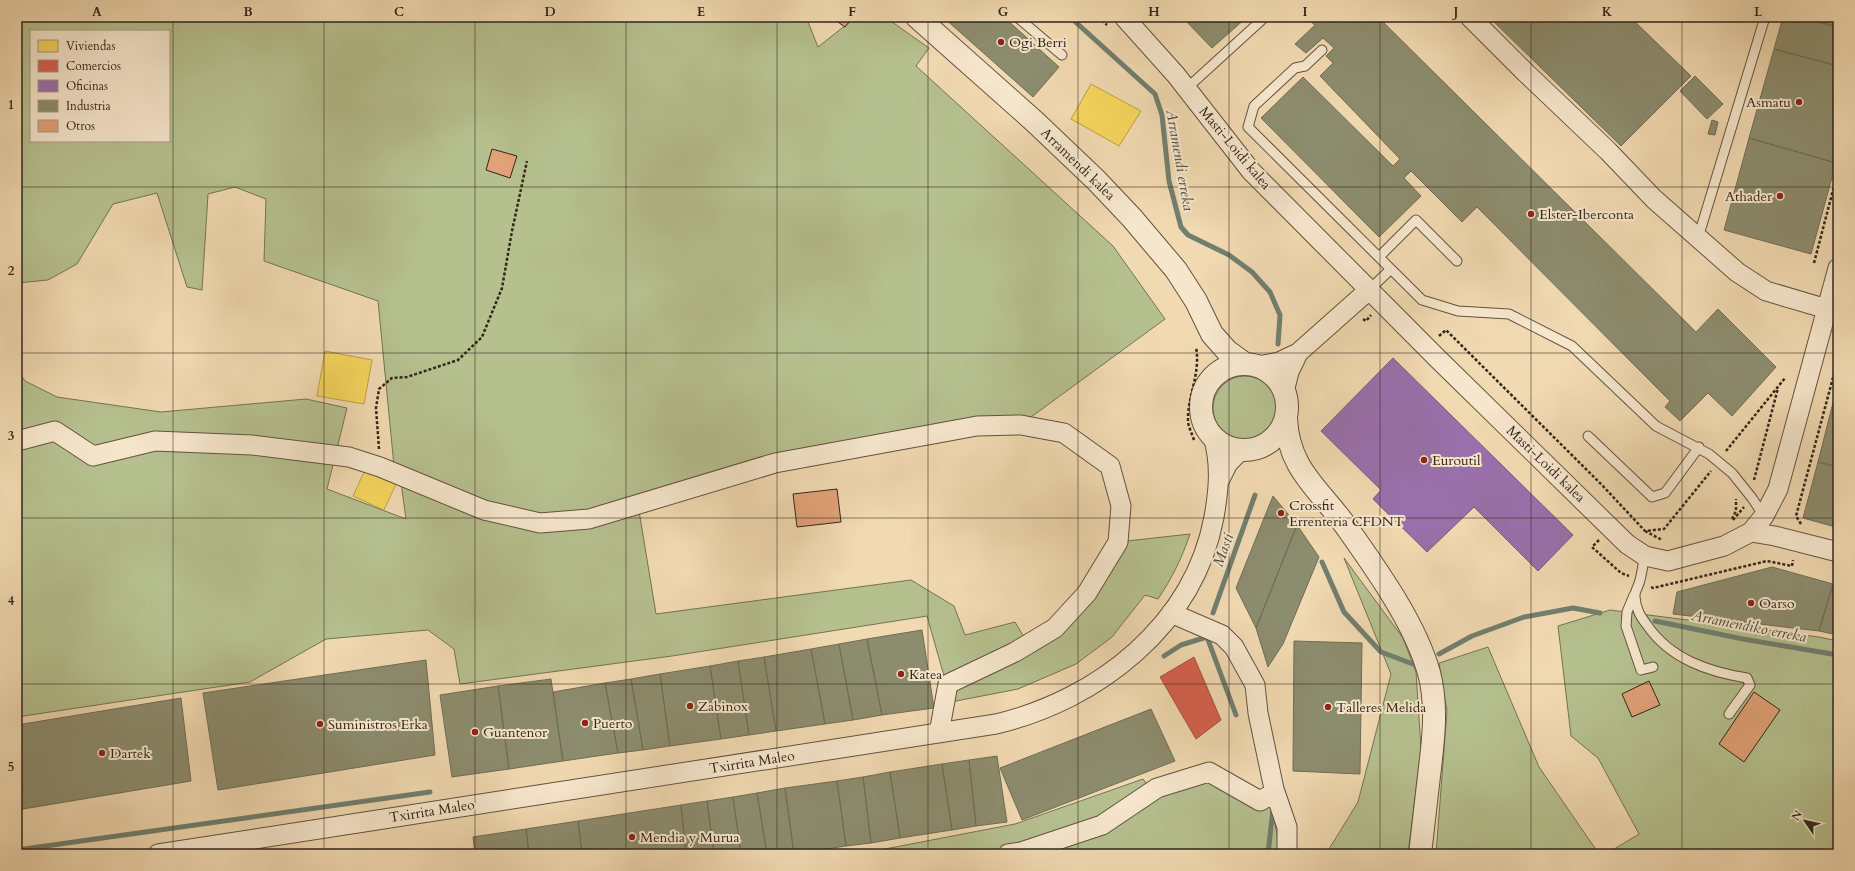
<svg xmlns="http://www.w3.org/2000/svg" width="1855" height="871" viewBox="0 0 1855 871" font-family="Cardo,serif">
	<rect width="100%" height="100%" fill="#f1d9b1"/>
	<filter id="stains"><feTurbulence type="fractalNoise" baseFrequency=".005" numOctaves="4"/><feColorMatrix values="0 0 0 0 .2 0 0 0 0 .09 0 0 0 0 .02 0 0 0 .5 -.17"/></filter>
	<radialGradient id="worn" r=".72"><stop offset=".6" stop-color="#630" stop-opacity="0"/><stop offset="1" stop-color="#630" stop-opacity=".3"/></radialGradient>
	<path fill="#b6c08f" stroke="#747354" fill-rule="evenodd" d="M17 17H806L818 47 856 17H885L929 48 916 66 1113 246 1165 319 1027 420 982 418 587 512 541 518 484 505 394 466 378 301 264 261 266 199 235 187 208 194 202 290 187 287 157 193 113 204 77 264 48 280 17 283ZM31 31H169V141H31Z
		M17 370 25 381 57 397 161 412 306 399 347 408 327 489 406 519 401 482 539 529 639 511 656 614 911 580 954 606 965 635 1015 622 1024 637 944 676 927 616 672 656 460 684 454 649 428 630 326 639 250 682 17 717Z
		M1213 408a32 32 0 1 1 64 0a32 32 0 1 1-64 0Z
		M1190 534C1182 558 1172 578 1158 599L1145 595 1112 637 1076 664 1018 689 951 702 958 686 1085 609 1110 574 1127 541Z
		M1344 558 1403 638 1416 672 1421 749 1408 854H1326L1358 802 1391 674Z
		M1610 610 1819 637 1838 641V854H1606L1639 834 1598 758 1571 736 1558 626Z
		M1488 647 1539 767 1599 854H1436L1447 711 1439 663Z
		M1143 779 1156 796 1207 781 1271 804 1281 854H859L1015 824Z"/>
	<path fill="#f6d55c" stroke="#bba048" d="M1091 84 1141 111 1119 146 1071 119Z
		M325 351 372 360 364 404 317 396Z
		M365 470 396 484 384 510 353 496Z"/>
	<path fill="#d6604d" stroke="#a44f3d" d="M1194 657 1221 720 1196 739 1160 677Z"/>
	<path fill="#9970ab" stroke="#7a5a7f" d="M1393 358 1573 535 1538 571 1474 507 1427 552 1373 499 1381 490 1321 431Z"/>
	<path fill="#8c8c6e" stroke="#716d54" d="M943 17H1004L1059 67 1033 97Z
		M1182 17H1247L1212 48Z
		M1315 17H1378L1696 332 1718 309 1776 367 1732 416 1708 393 1680 421 1665 407 1670 401 1477 207 1462 222 1411 171 1404 178 1421 196 1379 237 1261 118 1303 77 1393 166 1400 159 1320 76 1333 63 1326 56 1334 48 1323 38 1306 53 1295 44 1315 25 1310 21Z
		M1489 17H1630L1691 76 1621 146Z
		M1783 17H1798L1838 27V66L1774 49Z
		M1798 17H1838V27Z
		M1774 49 1838 66V157L1836 163 1749 138Z
		M1695 76 1723 104 1707 119 1680 91Z
		M1712 120 1718 122 1715 135 1708 134Z
		M1749 138 1836 163 1811 254 1724 230Z
		M1838 383V467L1818 462Z
		M1818 462 1838 467V505L1832 526 1803 518Z
		M1273 496 1297 525 1256 628 1236 588Z
		M1838 505V528L1832 526Z
		M1297 525 1319 557 1283 644 1268 667 1256 628Z
		M1772 567 1833 584 1819 631 1673 614 1677 592Z
		M1833 584 1838 585V635L1819 631Z
		M922 630 934 708 882 715 867 639Z
		M867 639 882 715 853 720 839 644Z
		M1294 641 1362 643 1360 774 1293 771Z
		M839 644 853 720 825 724 811 649Z
		M811 649 825 724 776 731 764 657Z
		M764 657 776 731 749 735 738 661Z
		M426 660 435 755 218 790 203 693Z
		M738 661 749 735 721 739 710 666Z
		M710 666 721 739 670 746 660 674Z
		M660 674 670 746 643 750 631 679Z
		M551 679 563 761 509 769 498 686Z
		M631 679 643 750 618 753 605 683Z
		M605 683 618 753 563 761 553 692Z
		M498 686 509 769 452 777 440 695Z
		M181 698 191 781 17 810V725Z
		M1151 709 1175 761 1022 820 1000 768Z
		M997 756 1007 822 976 826 969 760Z
		M969 760 976 826 952 830 942 764Z
		M942 764 952 830 900 838 890 772Z
		M890 772 900 838 871 843 863 777Z
		M863 777 871 843 846 846 837 781Z
		M837 781 846 846 794 854 785 788Z
		M785 788 794 854H767L757 793Z
		M757 793 767 854H741L733 797Z
		M733 797 741 854H714L707 801Z
		M707 801 714 854H686L681 805Z
		M681 805 686 854H582L578 821Z
		M578 821 582 854H529L526 829Z
		M526 829 529 854H475L473 837Z
		M439 852 440 854H425Z"/>
	<g fill="none" stroke-linecap="round" stroke-linejoin="round">
		<path stroke="#717f70" stroke-width="5" d="M1070 17 1155 94 1162 115 1169 181 1181 227 1188 235 1229 255 1252 272 1270 292 1280 315 1278 344
			M1322 562 1344 612 1381 652 1413 664
			M1213 613 1255 495
			M1655 621 1743 639 1838 655
			M1439 654 1472 636 1524 617 1573 608 1600 613
			M1164 656 1181 645 1207 637 1236 715
			M17 850 430 792
			M1268 854 1273 809"/>
	</g>
	<path fill="#e1a278" stroke="#312619" d="M831 17H853L845 27Z
		M492 149 517 156 510 178 486 170Z
		M837 489 841 522 797 527 793 494Z
		M1649 681 1660 705 1632 717 1622 694Z
		M1754 692 1780 710 1744 762 1719 744Z"/>
	<g fill="none" stroke-linecap="round" stroke-linejoin="round">
		<g stroke="#61533f" stroke-width="11">
			<path id="service" d="M1017 17 1062 55
				M1322 50 1305 66 1295 68 1254 106 1248 127 1422 300 1458 311 1509 314 1572 346 1656 426 1709 454 1732 473 1752 498 1764 516
				M1186 89 1265 17
				M1698 238 1765 17
				M1379 257 1416 220 1457 261
				M1370 289 1391 269
				M1588 436 1652 497 1665 493 1699 447
				M1645 556C1643 564 1642 572 1640 580 1639 586 1634 592 1635 597 1636 609 1640 616 1647 625 1670 659 1709 672 1747 678L1750 685 1729 714
				M1634 595 1627 612 1626 626 1641 670 1653 667"/>
		</g>
		<g stroke="#61533f" stroke-width="21">
			<path id="minor" d="M1124 17 1176 75 1251 171 1437 358 1627 544 1645 556 1668 561 1724 546 1751 532 1775 536 1838 552
				M1470 17 1526 73 1608 151 1654 199 1737 272 1766 291 1827 309
				M1258 366 1279 362 1298 353 1370 289
				M1284 392 1289 372 1298 353
				M17 441 55 431 93 456 155 441 252 445 349 457 380 467 484 510 540 523 589 519 775 463 977 426 1021 425 1064 433 1110 466 1121 506 1118 542 1087 593 1055 628 1015 652 948 684 939 733
				M1219 481 1228 463 1241 450
				M1751 532 1764 516 1778 489 1838 268
				M1171 613 1222 635 1234 647 1255 685 1258 713 1274 789 1287 827V854
				M158 854 996 724C1098 700 1194 625 1214 517 1219 489 1221 463 1213 436
				M1008 854 1021 852 1102 825 1157 788 1209 772 1260 801 1270 795 1274 789"/>
		</g>
		<g stroke="#61533f" stroke-width="24">
			<path id="tertiary" d="M917 17 1034 121 1096 180 1132 218 1176 270 1196 301 1212 334 1227 351 1245 364
				M1201 407a43 43 0 1 1 86 0a43 43 0 1 1-86 0Z
				M1286 418C1288 470 1320 489 1348 529 1377 570 1416 625 1429 673 1438 706 1433 743 1429 776 1426 802 1423 828 1420 854"/>
		</g>
		<path stroke="#312619" stroke-width="2.5" stroke-dasharray="3 2" stroke-linecap="butt" d="M1098 17 1107 25
			M1814 263 1838 171
			M1363 319 1366 321 1371 315
			M1439 336 1446 330 1601 484 1645 531 1664 529 1711 471
			M1194 440C1192 434 1189 428 1188 422 1187 396 1201 374 1196 347
			M379 449 376 408 379 389 392 378 407 377 458 360 482 337 502 288 512 231 527 161
			M1726 451 1785 378
			M1754 480 1778 388
			M1732 519 1736 511V499
			M1733 520 1744 507
			M1801 524 1796 516 1838 359
			M1645 531 1662 540
			M1599 540 1592 547 1621 573 1629 576
			M1651 587 1653 588 1767 561 1792 566 1793 560"/>
		<use href="#service" stroke="#f6e6cc" stroke-width="9"/>
		<use href="#minor" stroke="#f6e6cc" stroke-width="19"/>
		<use href="#tertiary" stroke="#f6e6cc" stroke-width="22"/>
	</g>
	<path fill="none" stroke="#312619" stroke-width="1" stroke-opacity="0.55" d="M173 17V854M324 17V854M475 17V854M626 17V854M777 17V854M928 17V854M1078 17V854M1229 17V854M1380 17V854M1531 17V854M1682 17V854M17 187H1838M17 353H1838M17 518H1838M17 684H1838"/>
	<g fill="#8f2418" stroke="#f6e6cc" stroke-width="1.5">
		<circle cx="1001" cy="42" r="4"/>
		<circle cx="1799" cy="102" r="4"/>
		<circle cx="1780" cy="196" r="4"/>
		<circle cx="1531" cy="214" r="4"/>
		<circle cx="1424" cy="460" r="4"/>
		<circle cx="1281" cy="513" r="4"/>
		<circle cx="1751" cy="603" r="4"/>
		<circle cx="901" cy="674" r="4"/>
		<circle cx="690" cy="706" r="4"/>
		<circle cx="1328" cy="707" r="4"/>
		<circle cx="585" cy="723" r="4"/>
		<circle cx="320" cy="724" r="4"/>
		<circle cx="475" cy="732" r="4"/>
		<circle cx="102" cy="753" r="4"/>
		<circle cx="632" cy="837" r="4"/>
	</g>
	<g text-anchor="middle" dominant-baseline="central" stroke-width="4" stroke-linejoin="round" paint-order="stroke">
		<g font-size="14" fill="#312619" stroke="#f6e6cc" text-anchor="start">
			<text x="1009" y="42">Ogi Berri</text>
			<text x="1791" y="102" text-anchor="end">Asmatu</text>
			<text x="1772" y="196" text-anchor="end">Athader</text>
			<text x="1539" y="214">Elster-Iberconta</text>
			<text x="1432" y="460">Euroutil</text>
			<text x="1289" y="505">Crossfit<tspan x="1289" dy="16">Errenteria CFDNT</tspan></text>
			<text x="1759" y="603">Oarso</text>
			<text x="909" y="674">Katea</text>
			<text x="698" y="706">Zabinox</text>
			<text x="1336" y="707">Talleres Melida</text>
			<text x="593" y="723">Puerto</text>
			<text x="328" y="724">Suministros Erka</text>
			<text x="483" y="732">Guantenor</text>
			<text x="110" y="753">Dartek</text>
			<text x="640" y="837">Mendia y Murua</text>
		</g>
		<g font-size="14" fill="#312619" stroke="#f6e6cc">
			<text transform="translate(1235 148) rotate(50)">Masti-Loidi kalea</text>
			<text transform="translate(1078 164) rotate(44)">Arramendi kalea</text>
			<text transform="translate(1546 464) rotate(44)">Masti-Loidi kalea</text>
			<text transform="translate(752 762) rotate(-9)">Txirrita Maleo</text>
			<text transform="translate(432 811) rotate(-9)">Txirrita Maleo</text>
		</g>
		<g font-size="15" font-style="italic" fill="#4c4b3d" stroke="#f6e6cc">
			<text transform="translate(1180 160) rotate(80)">Arramendi erreka</text>
			<text transform="translate(1223 550) rotate(-70)">Masti</text>
			<text transform="translate(1749 626) rotate(11)">Arramendiko erreka</text>
		</g>
	</g>
	<rect width="1855" height="871" fill="none" stroke="#f1d9b1" stroke-width="44"/>
	<rect x="30" y="30" width="140" height="112" fill="#f6e6cc" stroke="#a79984"/>
	<rect x="38" y="40" width="20" height="12" fill="#f6d55c" stroke="#a79984"/>
	<text x="66" y="50" font-size="12" fill="#312619">Viviendas</text>
	<rect x="38" y="60" width="20" height="12" fill="#d6604d" stroke="#a79984"/>
	<text x="66" y="70" font-size="12" fill="#312619">Comercios</text>
	<rect x="38" y="80" width="20" height="12" fill="#9970ab" stroke="#a79984"/>
	<text x="66" y="90" font-size="12" fill="#312619">Oficinas</text>
	<rect x="38" y="100" width="20" height="12" fill="#8c8c6e" stroke="#a79984"/>
	<text x="66" y="110" font-size="12" fill="#312619">Industria</text>
	<rect x="38" y="120" width="20" height="12" fill="#e1a278" stroke="#a79984"/>
	<text x="66" y="130" font-size="12" fill="#312619">Otros</text>
	<g transform="translate(1805 821) rotate(304)" stroke="#f6e6cc" stroke-width="3" paint-order="stroke">
	<path d="M0-3L7 15L0 10L-7 15Z" fill="#312619"/>
	<text y="-6" font-size="11" font-weight="bold" text-anchor="middle" fill="#312619">N</text>
	</g>
	<rect x="22" y="22" width="1811" height="827" fill="none" stroke="#312619" stroke-width="1.5"/>
	<g font-size="13" text-anchor="middle" font-weight="bold" fill="#312619">
		<text x="97" y="16">A</text>
		<text x="248" y="16">B</text>
		<text x="399" y="16">C</text>
		<text x="550" y="16">D</text>
		<text x="701" y="16">E</text>
		<text x="852" y="16">F</text>
		<text x="1003" y="16">G</text>
		<text x="1154" y="16">H</text>
		<text x="1305" y="16">I</text>
		<text x="1456" y="16">J</text>
		<text x="1607" y="16">K</text>
		<text x="1758" y="16">L</text>
		<text x="11" y="109">1</text>
		<text x="11" y="275">2</text>
		<text x="11" y="440">3</text>
		<text x="11" y="605">4</text>
		<text x="11" y="771">5</text>
	</g>
	<rect width="100%" height="100%" filter="url(#stains)"/>
	<rect width="100%" height="100%" fill="url(#worn)"/>
</svg>
